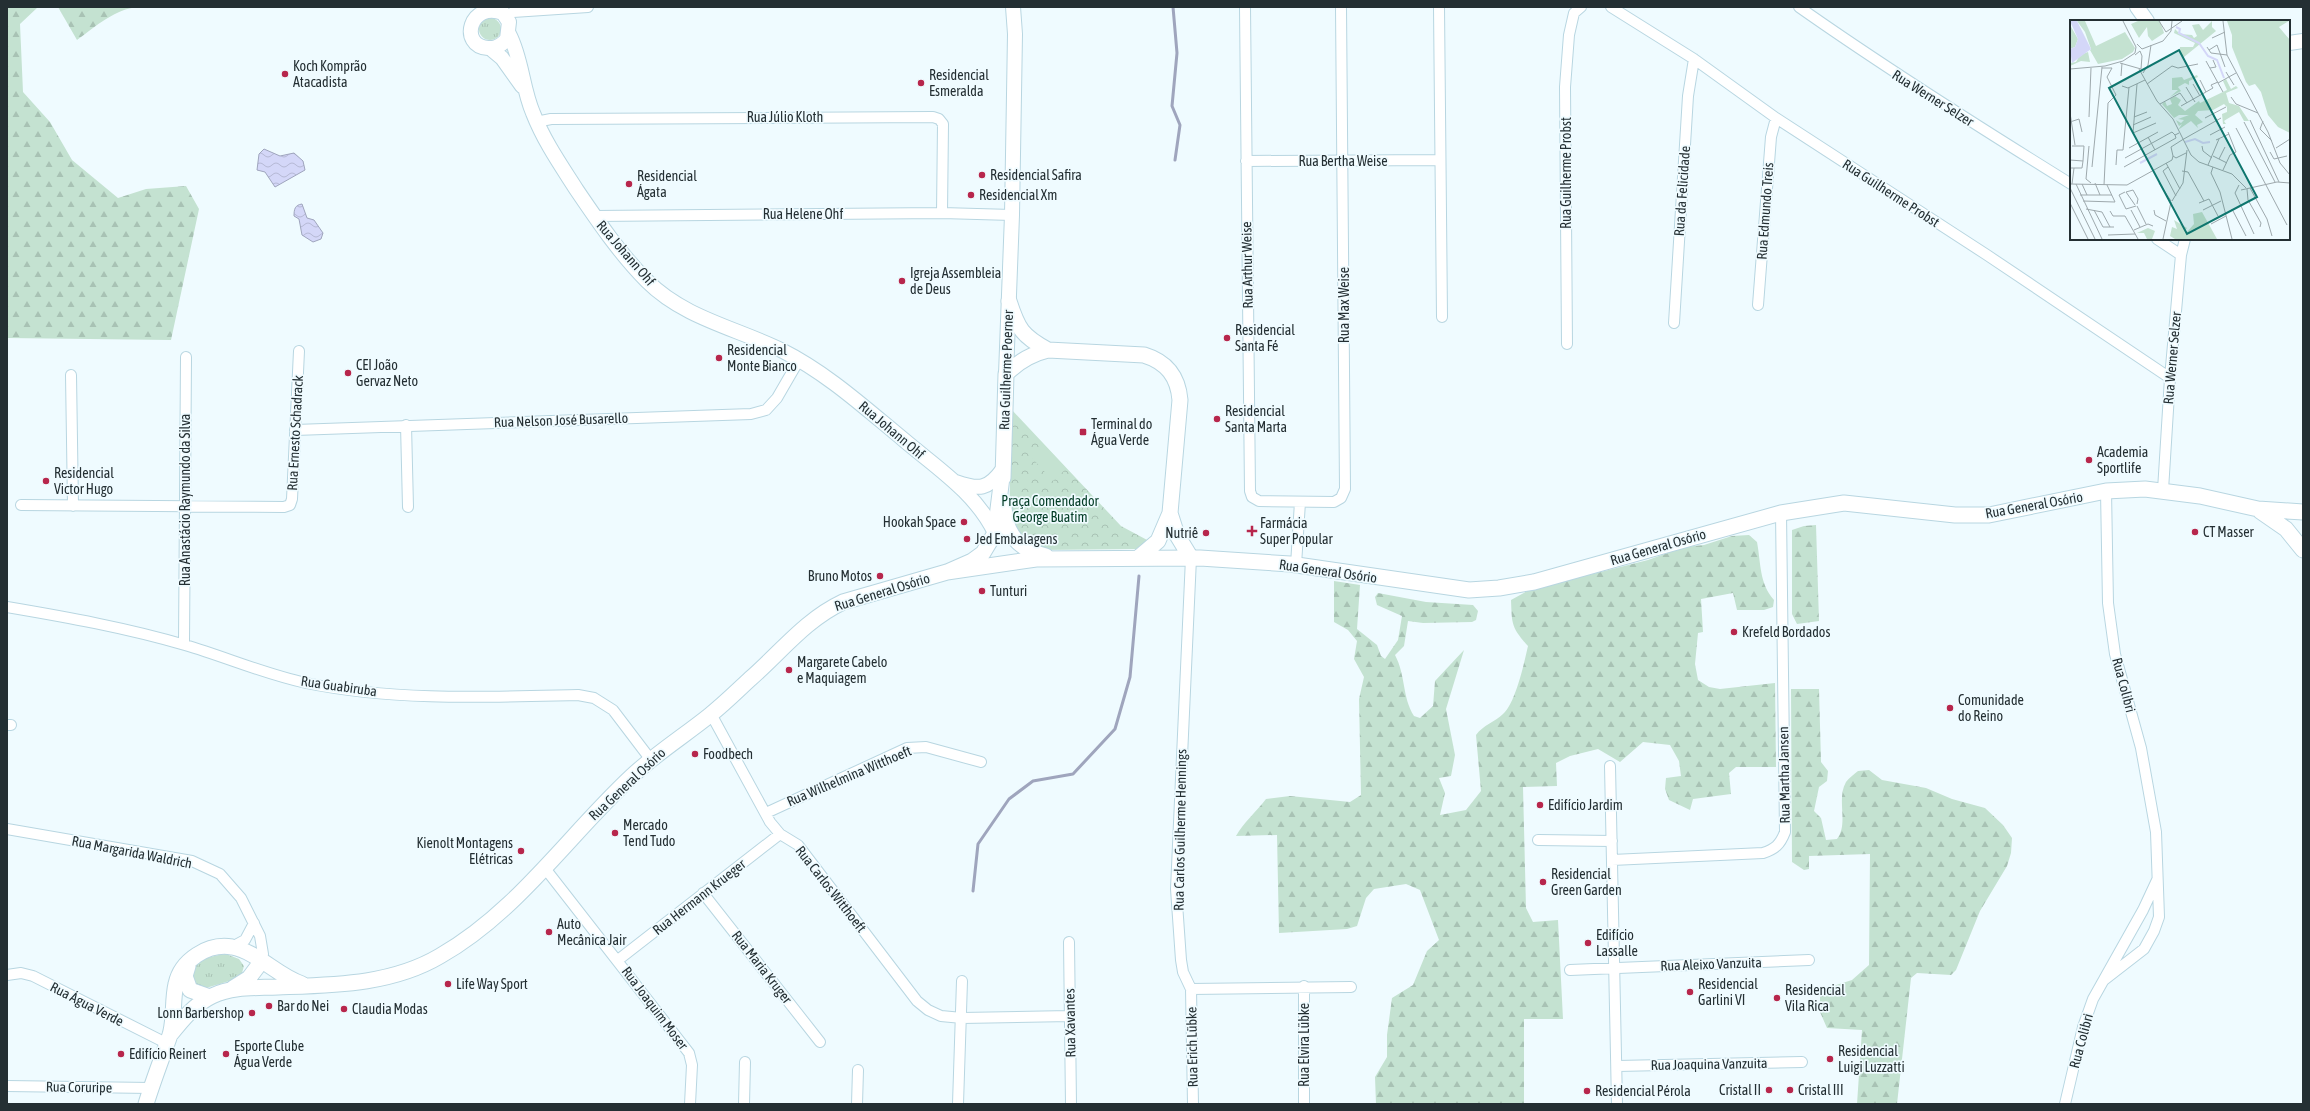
<svg xmlns="http://www.w3.org/2000/svg" width="2310" height="1111" viewBox="0 0 2310 1111" font-family="'Asap Condensed',sans-serif">
	<defs>
		<pattern id="grass-tufts" width="24" height="20" patternUnits="userSpaceOnUse"><rect width="24" height="20" fill="#c4e2d1"/><path d="M3 7l-1-3M5 7V3M7 7l1-3M15 17l-1-3M17 17v-4M19 17l1-3" fill="none" stroke="#a8c2b4"/></pattern>
		<pattern id="forest-firs" width="22" height="20" patternUnits="userSpaceOnUse"><rect width="22" height="20" fill="#c4e2d1"/><path d="M5 1l3.5 6h-7zM16 11l3.5 6h-7z" fill="#a8c2b4"/></pattern>
		<pattern id="park-crowns" width="20" height="18" patternUnits="userSpaceOnUse"><rect width="20" height="18" fill="#c4e2d1"/><path d="M2 6a3 3 0 1 1 6 0M12 15a3 3 0 1 1 6 0" fill="none" stroke="#a8c2b4"/></pattern>
		<pattern id="water-waves" width="16" height="10" patternUnits="userSpaceOnUse"><rect width="16" height="10" fill="#d4d7f8"/><path d="M0 5q4-4 8 0t8 0" fill="none" stroke="#b6b9d5"/></pattern>
	</defs>
	<rect width="100%" height="100%" fill="#effbff"/>
	<path fill="url(#grass-tufts)" d="M479 29a11 11 0 1 1 22 0a11 11 0 1 1-22 0Z
		M226 954 239 959 244 966 242 973 236 979 206 988H200L191 981C193 959 206 957 226 954Z"/>
	<path fill="url(#forest-firs)" d="M7 7H38L20 24 23 92 50 122 72 160 118 198 146 189 186 186 199 209 171 340 7 338Z
		M58 7H139C116 8 95 27 77 40Z
		M1816 525 1819 621 1797 624 1792 614V530L1804 526Z
		M1749 535 1757 542C1761 563 1759 583 1774 600L1773 607 1764 610H1737L1733 593 1701 599 1703 632 1698 633 1695 664 1698 680 1709 687 1720 689 1775 683 1776 767H1736L1729 773 1731 794 1693 799 1690 810 1669 800 1665 789 1666 778 1681 776 1679 761 1670 745 1643 742 1620 762 1598 749 1570 756 1556 763 1557 786 1523 787 1526 908 1533 922 1558 920 1563 1019H1524V1104H1376L1375 1077 1387 1057V1035L1392 998 1413 985 1427 951 1439 940 1420 890 1406 884 1374 889 1366 898 1357 926 1347 929 1279 933 1277 835 1236 836C1243 823 1257 811 1266 799L1290 796 1350 802 1361 795 1359 699 1364 677 1354 659 1357 641 1348 630 1334 622V581L1360 585 1357 629 1377 645 1381 656 1385 659 1398 640 1402 616 1377 605 1375 597 1378 593 1426 602 1473 605 1478 611 1476 620 1472 622 1423 623 1408 621 1404 646 1395 655C1406 676 1402 697 1414 716L1420 718 1433 706 1435 681 1464 650 1446 709 1455 755 1451 776 1439 778 1445 793 1440 815 1466 810 1481 791 1476 735C1483 725 1495 722 1503 714 1516 702 1524 663 1528 646 1511 627 1512 624 1511 600L1529 590 1648 560 1684 547 1704 545 1732 536Z
		M1791 689H1819L1821 762 1828 771 1827 781 1819 787 1814 811 1821 818 1826 840 1837 839C1849 824 1836 799 1846 782 1849 778 1854 774 1858 771L1869 770 1882 780 1926 788 1952 799 1985 808 2003 825 2012 838 2011 853 2007 866 1980 911 1956 970 1951 975 1917 973 1911 978 1897 1104H1857L1862 1030 1827 1028 1820 1012V997L1833 986 1852 980 1869 965 1870 854 1809 856V869L1804 870 1792 862Z"/>
	<path fill="url(#park-crowns)" d="M1012 410 1121 526 1149 541 1136 549 1040 550 1029 546 1009 520Z"/>
	<path fill="#c4e2d1" d="M1045 446 1066 469 1053 481 1032 458Z"/>
	<path fill="url(#water-waves)" stroke="#9fa5bd" d="M264 149 280 156 294 153 303 161 305 170 275 187 265 172 257 170 259 154Z
		M302 204 307 218 314 220 323 233 321 239 313 242 302 235 299 219 294 216C294 209 295 205 302 204Z"/>
	<g fill="none" stroke-linecap="round" stroke-linejoin="round">
		<path stroke="#9fa5bd" stroke-width="3" d="M1173 7 1177 53 1172 106 1180 125 1175 160
			M973 891 978 844 1009 799 1033 781 1073 774 1115 729 1130 677 1139 576"/>
		<g stroke="#b8d6e1" stroke-width="12">
			<path id="street" d="M1245 7 1250 491 1252 497 1259 501 1334 502 1341 498 1345 489 1341 7
				M1439 7 1442 317
				M1611 7 1694 59 1776 118 1987 255 2170 378
				M1799 7C1887 69 1979 127 2071 184
				M506 17 513 12 588 7
				M536 122 551 119 933 117 939 119 943 124 942 213
				M1246 161 1439 160
				M595 216 942 213 1012 215
				M2157 239 2181 255
				M1758 305 1771 137 1776 118
				M1674 323 1688 96 1694 59
				M1567 344 1565 87 1569 35 1574 13 1581 7
				M71 375 73 506
				M406 425 408 507
				M295 430 751 414 766 410 777 398 799 360
				M2163 490 2170 378 2181 255 2185 239
				M21 505 284 507 290 505 292 499 299 351
				M1191 558 1176 889 1181 960 1183 972 1191 989 1193 1104
				M1296 565 1300 502
				M7 607C66 617 127 628 185 645 226 657 264 674 306 683 394 701 488 697 578 695L594 698 613 710 651 760
				M184 644 186 357
				M711 714 770 822 780 834 798 845 917 1001 928 1010 941 1016 962 1018 1070 1016
				M7 725H11
				M1610 766 1617 1104
				M766 813 907 748 926 747 981 762
				M7 829 192 861 220 874 241 898 260 936 263 954 261 962
				M1538 840 1612 841
				M1612 860 1763 853C1775 849 1780 845 1785 832L1781 513
				M544 867 689 1053 692 1065 690 1104
				M703 893 820 1042
				M1069 942 1071 1104
				M232 947 245 940 254 923
				M618 960 780 834
				M1570 970 1809 960
				M7 975 21 973 33 976 166 1043
				M2104 980 2144 949 2154 931 2159 917 2156 832 2141 748 2115 654 2108 603 2106 491
				M1304 986V1104
				M1191 989 1351 987
				M1617 1066 1802 1062
				M7 1086 151 1088
				M744 1104 745 1062
				M857 1104 858 1070
				M958 1104 962 981
				M2065 1104 2083 1027 2093 999 2143 910 2157 880"/>
		</g>
		<g stroke="#b8d6e1" stroke-width="16">
			<path id="secondary" d="M499 7 509 22 507 39C502 45 496 49 488 48 458 46 470 0 503 13
				M2137 7 2147 21
				M509 34C522 59 522 87 533 113 544 141 560 164 576 189 597 220 620 254 647 281 684 318 736 328 781 350 827 373 865 408 904 440 937 468 976 493 995 533
				M2289 43 2303 41
				M490 48 502 58 522 86
				M1006 374 1012 215 1015 34 1013 7
				M956 482C979 490 988 490 1003 469"/>
		</g>
		<g stroke="#b8d6e1" stroke-width="17">
			<path id="primary" d="M1009 301C1018 329 1022 336 1048 350
				M1003 478 1006 374C1019 361 1031 354 1048 350L1144 355C1167 362 1178 377 1180 400L1170 513 1177 535 1191 558
				M1004 506C1005 534 1019 550 1046 556
				M2260 511 2286 529 2303 550
				M1138 558 1158 541 1170 513
				M947 572 1036 559 1200 558 1290 564 1469 590 1499 588 1534 582 1781 513 1844 503 1955 515H1989L2106 491 2145 489 2200 496 2258 509 2303 512
				M188 966 185 976 190 990 210 997
				M233 988 249 978 261 962
				M170 1035C182 1020 195 1004 212 996 233 986 255 988 278 987 333 985 391 985 440 956 516 913 568 836 631 777 655 754 684 736 710 715 724 704 737 691 750 679 781 652 805 620 843 602L947 572 972 561 983 553 995 533 1003 469
				M146 1104C153 1081 162 1058 170 1035 175 1018 172 1001 176 984 181 960 208 943 232 947 258 952 277 976 302 984"/>
		</g>
		<use href="#street" stroke="#fff" stroke-width="10"/>
		<use href="#secondary" stroke="#fff" stroke-width="14"/>
		<use href="#primary" stroke="#fff" stroke-width="15"/>
	</g>
	<g fill="#b7264c" stroke="#effbff" stroke-width="1.5">
		<circle cx="285" cy="74" r="4"/>
		<circle cx="921" cy="83" r="4"/>
		<circle cx="982" cy="175" r="4"/>
		<circle cx="629" cy="184" r="4"/>
		<circle cx="971" cy="195" r="4"/>
		<circle cx="902" cy="281" r="4"/>
		<circle cx="1227" cy="338" r="4"/>
		<circle cx="719" cy="358" r="4"/>
		<circle cx="348" cy="373" r="4"/>
		<circle cx="1217" cy="419" r="4"/>
		<rect x="1079" y="428" width="8" height="8" rx="2"/>
		<circle cx="2089" cy="460" r="4"/>
		<circle cx="46" cy="481" r="4"/>
		<circle cx="964" cy="522" r="4"/>
		<path d="M1250 525h4v4h4v4h-4v4h-4v-4h-4v-4h4z"/>
		<circle cx="2195" cy="532" r="4"/>
		<circle cx="1206" cy="533" r="4"/>
		<circle cx="967" cy="539" r="4"/>
		<circle cx="880" cy="576" r="4"/>
		<circle cx="982" cy="591" r="4"/>
		<circle cx="1734" cy="632" r="4"/>
		<circle cx="789" cy="670" r="4"/>
		<circle cx="1950" cy="708" r="4"/>
		<circle cx="695" cy="754" r="4"/>
		<circle cx="1540" cy="805" r="4"/>
		<circle cx="615" cy="833" r="4"/>
		<circle cx="521" cy="851" r="4"/>
		<circle cx="1543" cy="882" r="4"/>
		<circle cx="549" cy="932" r="4"/>
		<circle cx="1588" cy="943" r="4"/>
		<circle cx="448" cy="984" r="4"/>
		<circle cx="1690" cy="992" r="4"/>
		<circle cx="1777" cy="998" r="4"/>
		<circle cx="269" cy="1006" r="4"/>
		<circle cx="344" cy="1009" r="4"/>
		<circle cx="252" cy="1013" r="4"/>
		<circle cx="121" cy="1054" r="4"/>
		<circle cx="226" cy="1054" r="4"/>
		<circle cx="1830" cy="1059" r="4"/>
		<circle cx="1769" cy="1090" r="4"/>
		<circle cx="1790" cy="1090" r="4"/>
		<circle cx="1587" cy="1091" r="4"/>
	</g>
	<g text-anchor="middle" dominant-baseline="central" stroke-width="3.5" stroke-linejoin="round" paint-order="stroke">
		<g font-size="14" fill="#242f33" stroke="#effbff" text-anchor="start">
			<text x="293" y="66">Koch Komprão<tspan x="293" dy="16">Atacadista</tspan></text>
			<text x="929" y="75">Residencial<tspan x="929" dy="16">Esmeralda</tspan></text>
			<text x="990" y="175">Residencial Safira</text>
			<text x="637" y="176">Residencial<tspan x="637" dy="16">Ágata</tspan></text>
			<text x="979" y="195">Residencial Xm</text>
			<text x="910" y="273">Igreja Assembleia<tspan x="910" dy="16">de Deus</tspan></text>
			<text x="1235" y="330">Residencial<tspan x="1235" dy="16">Santa Fé</tspan></text>
			<text x="727" y="350">Residencial<tspan x="727" dy="16">Monte Bianco</tspan></text>
			<text x="356" y="365">CEI João<tspan x="356" dy="16">Gervaz Neto</tspan></text>
			<text x="1225" y="411">Residencial<tspan x="1225" dy="16">Santa Marta</tspan></text>
			<text x="1091" y="424">Terminal do<tspan x="1091" dy="16">Água Verde</tspan></text>
			<text x="2097" y="452">Academia<tspan x="2097" dy="16">Sportlife</tspan></text>
			<text x="54" y="473">Residencial<tspan x="54" dy="16">Victor Hugo</tspan></text>
			<text x="956" y="522" text-anchor="end">Hookah Space</text>
			<text x="1260" y="523">Farmácia<tspan x="1260" dy="16">Super Popular</tspan></text>
			<text x="2203" y="532">CT Masser</text>
			<text x="1198" y="533" text-anchor="end">Nutriê</text>
			<text x="975" y="539">Jed Embalagens</text>
			<text x="872" y="576" text-anchor="end">Bruno Motos</text>
			<text x="990" y="591">Tunturi</text>
			<text x="1742" y="632">Krefeld Bordados</text>
			<text x="797" y="662">Margarete Cabelo<tspan x="797" dy="16">e Maquiagem</tspan></text>
			<text x="1958" y="700">Comunidade<tspan x="1958" dy="16">do Reino</tspan></text>
			<text x="703" y="754">Foodbech</text>
			<text x="1548" y="805">Edifício Jardim</text>
			<text x="623" y="825">Mercado<tspan x="623" dy="16">Tend Tudo</tspan></text>
			<text x="513" y="843" text-anchor="end">Kienolt Montagens<tspan x="513" dy="16">Elétricas</tspan></text>
			<text x="1551" y="874">Residencial<tspan x="1551" dy="16">Green Garden</tspan></text>
			<text x="557" y="924">Auto<tspan x="557" dy="16">Mecânica Jair</tspan></text>
			<text x="1596" y="935">Edifício<tspan x="1596" dy="16">Lassalle</tspan></text>
			<text x="456" y="984">Life Way Sport</text>
			<text x="1698" y="984">Residencial<tspan x="1698" dy="16">Garlini VI</tspan></text>
			<text x="1785" y="990">Residencial<tspan x="1785" dy="16">Vila Rica</tspan></text>
			<text x="277" y="1006">Bar do Nei</text>
			<text x="352" y="1009">Claudia Modas</text>
			<text x="244" y="1013" text-anchor="end">Lonn Barbershop</text>
			<text x="234" y="1046">Esporte Clube<tspan x="234" dy="16">Água Verde</tspan></text>
			<text x="1838" y="1051">Residencial<tspan x="1838" dy="16">Luigi Luzzatti</tspan></text>
			<text x="129" y="1054">Edifício Reinert</text>
			<text x="1761" y="1090" text-anchor="end">Cristal II</text>
			<text x="1798" y="1090">Cristal III</text>
			<text x="1595" y="1091">Residencial Pérola</text>
		</g>
		<g font-size="14" fill="#242f33" stroke="#effbff">
			<text transform="translate(1933 98) rotate(32)">Rua Werner Selzer</text>
			<text x="785" y="117">Rua Júlio Kloth</text>
			<text x="1343" y="161">Rua Bertha Weise</text>
			<text transform="translate(1566 173) rotate(-90)">Rua Guilherme Probst</text>
			<text transform="translate(1682 191) rotate(-86)">Rua da Felicidade</text>
			<text transform="translate(1891 193) rotate(33)">Rua Guilherme Probst</text>
			<text transform="translate(1765 211) rotate(-86)">Rua Edmundo Treis</text>
			<text x="803" y="214">Rua Helene Ohf</text>
			<text transform="translate(626 253) rotate(49)">Rua Johann Ohf</text>
			<text transform="translate(1247 265) rotate(-91)">Rua Arthur Weise</text>
			<text transform="translate(1344 305) rotate(-90)">Rua Max Weise</text>
			<text transform="translate(2172 358) rotate(-85)">Rua Werner Selzer</text>
			<text transform="translate(1006 370) rotate(-88)">Rua Guilherme Poerner</text>
			<text transform="translate(561 420) rotate(-2)">Rua Nelson José Busarello</text>
			<text transform="translate(892 430) rotate(40)">Rua Johann Ohf</text>
			<text transform="translate(295 433) rotate(-87)">Rua Ernesto Schadrack</text>
			<text transform="translate(185 500) rotate(-90)">Rua Anastácio Raymundo da Silva</text>
			<text transform="translate(2034 505) rotate(-10)">Rua General Osório</text>
			<text transform="translate(1658 547) rotate(-16)">Rua General Osório</text>
			<text transform="translate(1328 571) rotate(8)">Rua General Osório</text>
			<text transform="translate(882 592) rotate(-17)">Rua General Osório</text>
			<text transform="translate(2124 685) rotate(75)">Rua Colibri</text>
			<text transform="translate(339 686) rotate(8)">Rua Guabiruba</text>
			<text transform="translate(1784 775) rotate(-91)">Rua Martha Jansen</text>
			<text transform="translate(849 776) rotate(-23)">Rua Wilhelmina Witthoeft</text>
			<text transform="translate(627 784) rotate(-43)">Rua General Osório</text>
			<text transform="translate(1180 830) rotate(-89)">Rua Carlos Guilherme Hennings</text>
			<text transform="translate(132 852) rotate(11)">Rua Margarida Waldrich</text>
			<text transform="translate(831 889) rotate(52)">Rua Carlos Witthoeft</text>
			<text transform="translate(699 897) rotate(-38)">Rua Hermann Krueger</text>
			<text transform="translate(1711 964) rotate(-2)">Rua Aleixo Vanzuita</text>
			<text transform="translate(762 967) rotate(52)">Rua Maria Kruger</text>
			<text transform="translate(87 1004) rotate(27)">Rua Água Verde</text>
			<text transform="translate(655 1008) rotate(53)">Rua Joaquim Moser</text>
			<text transform="translate(1070 1023) rotate(-91)">Rua Xavantes</text>
			<text transform="translate(2081 1041) rotate(-75)">Rua Colibri</text>
			<text transform="translate(1304 1045) rotate(-90)">Rua Elvira Lübke</text>
			<text transform="translate(1192 1047) rotate(-91)">Rua Erich Lübke</text>
			<text transform="translate(1709 1064) rotate(-1)">Rua Joaquina Vanzuita</text>
			<text transform="translate(79 1087) rotate(1)">Rua Coruripe</text>
		</g>
		<g font-size="14" fill="#033c26" stroke="#effbff">
			<text x="1050" y="501">Praça Comendador<tspan x="1050" dy="16">George Buatim</tspan></text>
		</g>
	</g>
	<g transform="translate(2070 20)">
		<rect width="220" height="220" fill="#effbff"/>
		<path d="M7 1H15L26 26 55 12 65 28 63 32 52 39 28 44 20 30 21 29 15 12ZM68 1H90L94 13 82 21 78 16 77 7 69 18 61 4ZM142 1V7L146 11 114 37 110 34V27H123L125 23 104 13 105 9 110 14 122 15 124 18 127 16 122 5 129 4 133 10ZM157 1H219L209 7 220 20V113L208 107 198 95 191 72 185 64 179 66 176 62 162 27V15ZM0 5 8 19 5 27 0 29ZM18 32 20 42 11 41 0 46V43L6 42 10 35ZM127 55 128 57 119 61V65L115 63 108 67 111 71 100 77 108 70H102V58L112 57 114 60ZM156 59 161 69 166 66 168 68 156 73 159 83 169 86 179 101H174L169 92 157 99 154 101 156 104H153L152 94 157 92V87L154 84 143 90 128 91 125 95 133 102 127 105 128 108 121 101 108 110 112 104 109 106 106 100 111 103 114 100 108 99 119 95H109L104 98 92 84 95 81 97 86 102 84 100 79 105 76 111 80 108 85 115 91 129 81 130 83 157 70 153 61ZM132 192 147 219H105L100 216 102 207 107 209 104 200 117 208 115 211 117 212 124 204 123 194ZM78 208 85 211 82 219H77L74 213H67Z" fill="#c4e2d1"/>
		<path d="M0 1H7L21 29 2 43 0 29 5 27 8 19Z" fill="#d4d7f8"/>
		<path fill="none" stroke="#d4d7f8" stroke-width="2" d="M106 7 110 9 109 13 129 23 138 36 147 40 154 58M115 122 125 119 133 123 140 122M70 143 87 134"/>
		<path fill="none" stroke="#9ea9ad" stroke-width="1" d="M89 1 96 12 112 1M153 1 157 35 198 112 210 143 220 155M142 18 155 12M67 24 72 29 93 21 101 11 102 1M137 27 141 33 157 35M139 30 147 25 155 47M65 35 70 31 72 36 71 49M136 41 153 72M50 43 71 49M32 48H42L37 57 46 75 38 83 34 165M108 48 128 44M140 48 146 47 143 40M0 49 35 46 53 41 65 33 66 27 53 1M69 49 87 81 103 99 121 135 129 142 162 154 176 168M156 52 164 65M73 53 78 45 81 25M51 56 52 43M130 60 136 72M148 63 166 53M67 64 63 113 86 103M77 64 102 46 108 48M123 64 130 76M52 66 58 68 75 60M116 67 125 82M161 77 166 84 188 93M90 84 110 73 117 83M111 86 143 68 141 65 148 62M0 93 5 125M19 97 21 48M64 97 77 92M135 98 156 87M180 100 209 162M193 101 190 109 202 121M0 102 9 99 12 112M174 102 205 162M63 105 81 97M166 108 217 205M140 115 155 107M78 117 85 130M112 120 151 98M146 120 159 114M19 126 16 159 21 163M132 126 133 131 142 138M59 128 88 112M206 128 220 119M200 132 204 139 217 136M103 136 106 138 116 133M143 136 157 143M55 138 102 112 105 115 109 113M149 139 155 127M0 140 13 141M102 140 103 136 101 127 112 120M96 143 110 169M46 145 47 130H53L59 67M138 145 149 119M22 147 32 47M54 147 106 118 105 115M98 147 93 151 106 176M143 147 141 153 150 172 162 219M0 148H12L13 141 14 126H2M153 150 160 135 166 132 158 112M112 151 118 152 134 181M25 163 30 175M89 163 101 181M0 164 57 165 102 140M2 164 4 148M6 164 32 219M12 164 17 175M169 165 165 173 184 214M0 168 25 219M180 168 197 199 202 216M177 169 178 180 191 203 190 207M171 170 207 162 220 163M55 172 49 175 56 189 66 186M56 172 63 170 68 179 67 184M56 172 65 185M10 175H42M13 181 45 182 37 165M102 181 113 163 117 130M0 183 18 219M129 183 139 179 148 196M67 186 76 204M16 189 32 192 40 207M162 189 176 216M24 190 33 207H44M61 190 70 207M84 190 85 195 96 201M133 190 151 181M40 191 43 196H55L68 219M141 204 156 196M64 210 78 204 83 206M38 215 65 214M93 219 101 182"/>
		<path fill="#0f766e" fill-opacity="0.15" stroke="#0f766e" stroke-width="2" d="M109 30 187 177 117 214 39 68Z"/>
		<rect width="220" height="220" fill="none" stroke="#242f33" stroke-width="2"/>
	</g>
	<rect width="2310" height="1111" fill="none" stroke="#242f33" stroke-width="16"/>
</svg>
